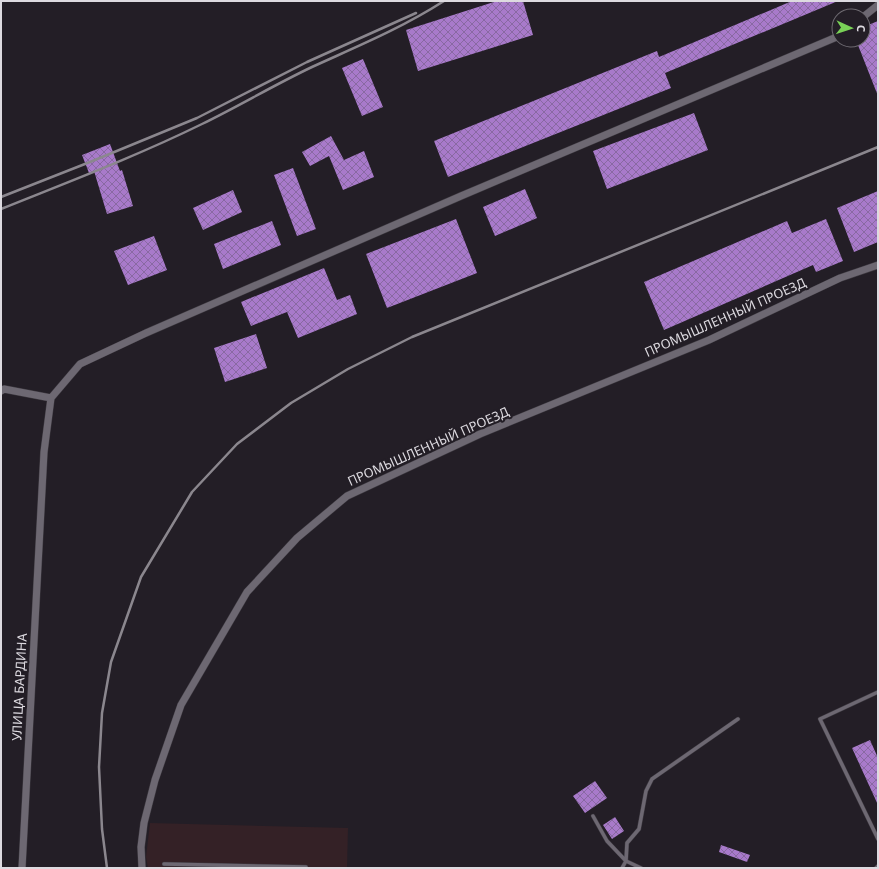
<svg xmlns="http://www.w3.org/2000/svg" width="879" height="869" viewBox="0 0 879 869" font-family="'Noto Sans',sans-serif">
	<defs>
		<pattern id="building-cross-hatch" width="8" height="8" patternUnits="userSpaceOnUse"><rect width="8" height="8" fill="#a87aca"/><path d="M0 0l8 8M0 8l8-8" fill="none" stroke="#8969a2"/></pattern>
	</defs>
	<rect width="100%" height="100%" fill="#231e26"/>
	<path fill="#342126" d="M150 823 348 828 347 868H148L146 857Z"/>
	<path fill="url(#building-cross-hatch)" d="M497 1H523L533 35 418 71 406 30Z
		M792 1H838L665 73 671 88 448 177 434 141 657 51 659 57Z
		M878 21V96L856 40H863V27Z
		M363 59 383 107 362 116 342 68Z
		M694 113 708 150 607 189 593 151Z
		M331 136 344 160 364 151 374 177 343 190 329 156 310 166 302 152Z
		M110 144 120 171 122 170 133 206 107 214 94 171 89 173 82 155Z
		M293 168 316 229 297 236 274 175Z
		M525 189 537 218 495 236 483 207Z
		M233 190 242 212 203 230 193 208Z
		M878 191V242L854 252 837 208Z
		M456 219 477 273 387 308 366 254Z
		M826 219 843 261 816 272 813 265 664 330 644 282 787 221 792 233Z
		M272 221 281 245 223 269 214 244Z
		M154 236 167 270 128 285 114 251Z
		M324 268 337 300 350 295 357 314 298 338 287 312 251 326 241 302Z
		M256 334 267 368 225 382 214 348Z
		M870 740 878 758V805L852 748Z
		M595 781 607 798 585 813 573 796Z
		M615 817 624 831 612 839 603 825Z
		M721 845 750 855 747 862 719 852Z"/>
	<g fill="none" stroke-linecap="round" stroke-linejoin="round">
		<g stroke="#3e3a41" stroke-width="4.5">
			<path id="lane" d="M878 692 820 719 878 839
				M593 816 607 841 626 861
				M626 861 627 843 639 829 646 791 652 779 738 719
				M164 864 306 867
				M622 868 626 861 641 868
				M876 868 878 866"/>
		</g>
		<g stroke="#3e3a41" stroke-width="8">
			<path id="street" d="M863 17 878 5
				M1 391 4 389 51 398
				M51 398 80 364 146 333 461 196 839 36
				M22 868 44 452 51 398
				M142 868 141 847 144 823 155 780 181 705 247 592 297 538 347 496 480 434 709 340 840 278 878 265"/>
		</g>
		<use href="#lane" stroke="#6d6872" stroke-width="3.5"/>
		<use href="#street" stroke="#6d6872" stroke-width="7"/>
		<path stroke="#8b878e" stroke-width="2.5" d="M1 197 90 162 197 118 307 62 416 13
			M1 209C68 182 137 156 202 124 239 106 274 85 312 67 358 46 400 29 444 1
			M107 868 102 829 99 767 102 713 111 662 141 577 192 492 237 444 291 403 348 369 412 337 878 147"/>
	</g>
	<g text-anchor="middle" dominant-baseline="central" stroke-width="4" stroke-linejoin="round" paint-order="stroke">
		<g font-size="13" fill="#dddae0" stroke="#231e26">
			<text transform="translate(725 317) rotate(-24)">ПРОМЫШЛЕННЫЙ ПРОЕЗД</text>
			<text transform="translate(428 446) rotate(-24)">ПРОМЫШЛЕННЫЙ ПРОЕЗД</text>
			<text transform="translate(19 687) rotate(-87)">УЛИЦА БАРДИНА</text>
		</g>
	</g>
	<rect width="879" height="869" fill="none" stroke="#dddae0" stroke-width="4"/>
	<g transform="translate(851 28) rotate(93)"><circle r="19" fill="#231e26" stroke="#6d6970"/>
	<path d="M0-3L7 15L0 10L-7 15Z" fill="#79d157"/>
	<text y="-6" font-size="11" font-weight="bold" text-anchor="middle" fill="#dddae0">С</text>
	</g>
</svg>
